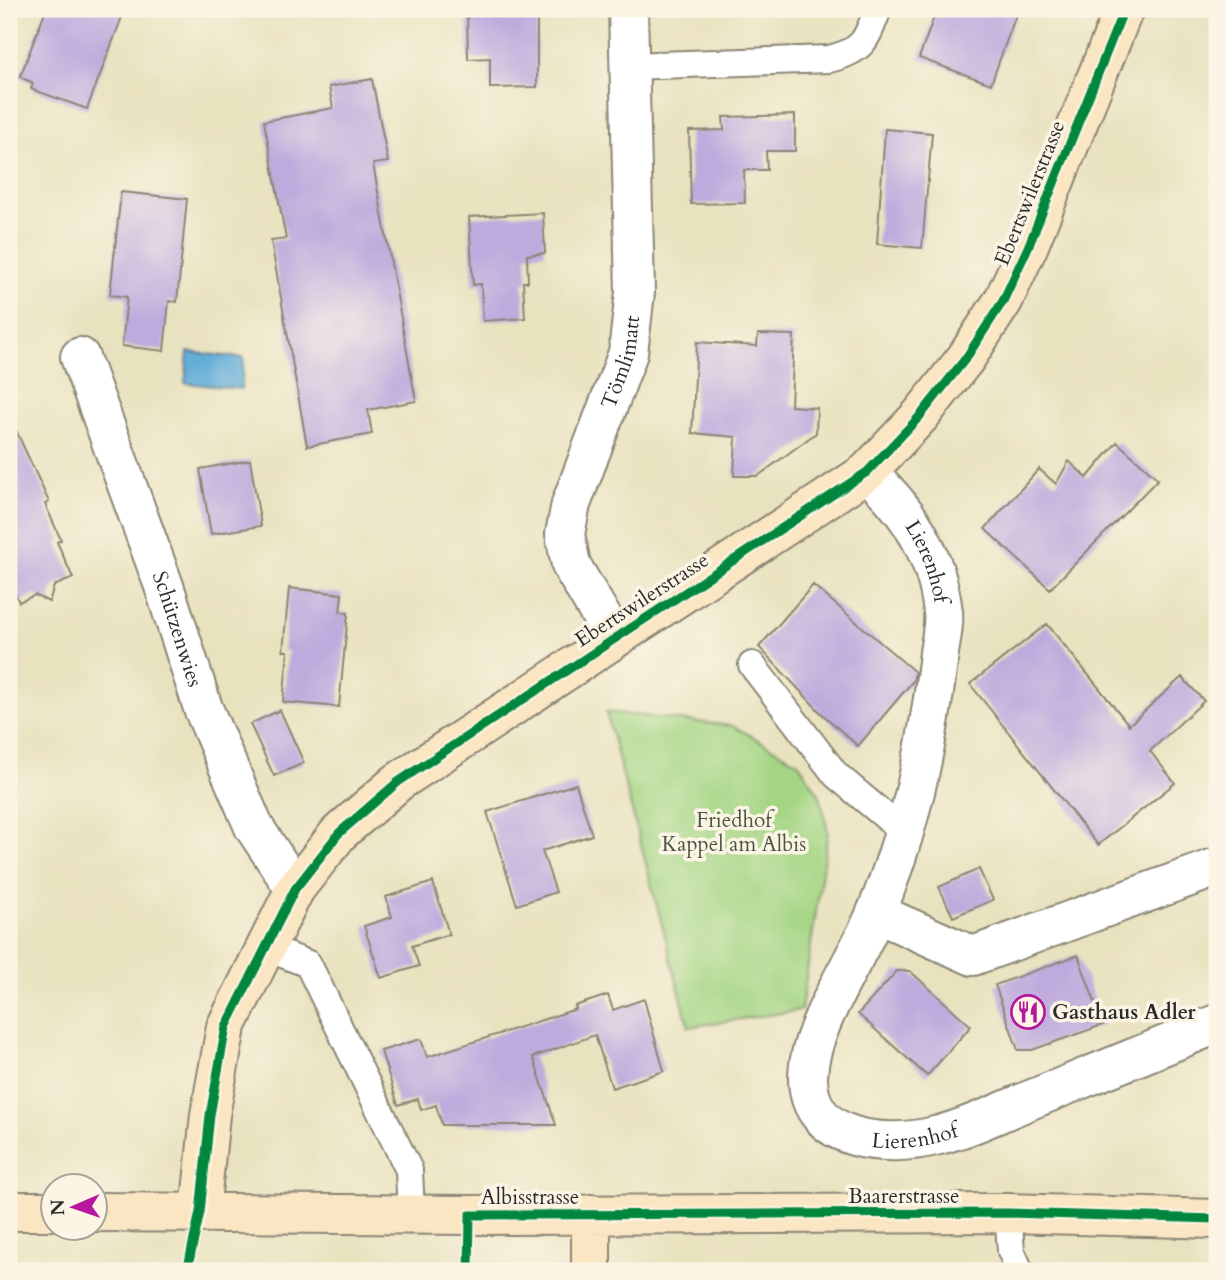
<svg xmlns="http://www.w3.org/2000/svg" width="1226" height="1280" viewBox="0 0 1226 1280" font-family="Cardo,serif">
	<rect width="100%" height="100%" fill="#fcf5e5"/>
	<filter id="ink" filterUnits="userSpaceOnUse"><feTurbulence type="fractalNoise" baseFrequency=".0143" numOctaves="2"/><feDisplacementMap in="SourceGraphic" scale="14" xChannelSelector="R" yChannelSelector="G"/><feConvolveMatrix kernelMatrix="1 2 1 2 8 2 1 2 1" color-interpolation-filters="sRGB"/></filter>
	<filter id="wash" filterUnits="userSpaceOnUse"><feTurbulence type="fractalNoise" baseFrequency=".00686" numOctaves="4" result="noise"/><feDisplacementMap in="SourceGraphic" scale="28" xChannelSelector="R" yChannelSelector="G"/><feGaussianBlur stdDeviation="1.57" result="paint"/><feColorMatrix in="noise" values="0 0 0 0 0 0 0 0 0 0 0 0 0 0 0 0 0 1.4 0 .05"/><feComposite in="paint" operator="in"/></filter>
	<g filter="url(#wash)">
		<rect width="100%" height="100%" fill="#e9e2bf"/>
		<path fill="#a4d584" stroke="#688058" stroke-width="2" d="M606 712 733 726 798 762 820 796 828 832 801 1010 689 1027Z"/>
		<path fill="#60acd9" stroke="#466c82" stroke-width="2" d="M188 352 244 358 241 389 185 383Z"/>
		<g id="blocks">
			<path fill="#beaadd" d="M46 9H125L87 109 31 89 33 83 20 77Z
				M467 9H537V87L490 88V58L468 59Z
				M937 9H1018L991 84 919 58Z
				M372 79 388 162 373 164 416 401 368 410 372 434 307 446 271 241 286 239 264 121 333 108 329 87Z
				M795 115V151H766L767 170H744L745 203 691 204 689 131 724 130 723 117Z
				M885 129 932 133 922 248 877 244Z
				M121 192 187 199 177 302 169 301 164 351 122 346 127 297 110 295Z
				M543 213 545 253 527 255 528 282H523L525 318 483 321 481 284 473 285 469 217Z
				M758 334 794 335 791 406 817 408 816 433 758 476H734L736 437 692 433 697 342 757 346Z
				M9 415 49 502 45 504 61 540 57 542 73 578 54 586 49 602 35 595 19 602 9 579Z
				M1117 442 1158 479 1050 589 985 529 1039 469 1056 484 1069 461 1087 478Z
				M250 460 261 526 211 534 200 469Z
				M813 585 915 672 913 681 858 746 821 713 759 647Z
				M289 588 342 594 340 612 348 613 339 707 283 702 288 651H283Z
				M1047 624 1129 725 1182 677 1204 701 1150 751 1175 783 1098 845 970 684Z
				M280 710 304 763 274 776 250 724Z
				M576 784 592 835 542 851 556 892 517 905 487 812Z
				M979 869 993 900 953 917 939 887Z
				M433 882 449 934 412 946 419 966 381 978 364 926 392 917 386 897Z
				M1078 955 1103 1025 1032 1050H1018L995 985Z
				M897 971H910L971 1026 927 1076 858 1014Z
				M608 995 613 1010 644 999 664 1071 612 1088 595 1035 533 1057 556 1125H442L436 1105 421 1110 418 1099 398 1105 381 1051 421 1039 427 1057 576 1009 575 1006Z"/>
		</g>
	</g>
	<g filter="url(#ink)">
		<use href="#blocks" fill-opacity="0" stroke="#8a8675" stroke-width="2"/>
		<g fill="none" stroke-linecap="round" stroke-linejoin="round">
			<g stroke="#8a8675" stroke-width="30">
				<path id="lane" d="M629 66 829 59C863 51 866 41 878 9
					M752 665 836 775 904 832
					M265 947 308 964 409 1170 411 1214
					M1008 1213 1011 1251 1020 1271"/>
			</g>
			<g stroke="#8a8675" stroke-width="42">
				<g id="street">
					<path id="s1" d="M80 357 164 586 203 708 254 827 295 889"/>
					<path id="s2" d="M867 472C910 512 936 553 943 612 945 627 939 646 938 662 928 746 908 835 876 913 856 961 808 1028 808 1078 808 1143 887 1148 935 1136 969 1128 1002 1111 1035 1098 1096 1073 1156 1049 1217 1024"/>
					<path id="s3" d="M614 638 571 565 565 534 571 504 628 353 635 292 628 9"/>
					<path d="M876 913 973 956 1217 867"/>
				</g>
			</g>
			<g stroke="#8a8675" stroke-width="42">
				<path id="secondary" d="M9 1211H52
					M94 1212 470 1215 1008 1213 1217 1219
					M200 1212 210 1115 226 1027 295 889 339 833 398 782 867 472 920 416 966 358 1003 301 1029 245 1124 9
					M591 1271V1214"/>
			</g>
			<use href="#lane" stroke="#fff" stroke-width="26"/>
			<use href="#street" stroke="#fff" stroke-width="38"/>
			<use href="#secondary" stroke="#fbe6c4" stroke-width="38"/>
			<g stroke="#fcf5e5" stroke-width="13">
				<path id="cycleway" d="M187 1271 200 1212 210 1115 226 1027 295 889 339 833 398 782 867 472 920 416 966 358 1003 301 1029 245 1124 9
					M372 1271H472
					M469 1271 470 1215 1008 1213 1217 1219"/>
			</g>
			<use href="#cycleway" stroke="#00873e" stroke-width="9"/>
		</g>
	</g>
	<defs>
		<g id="restaurant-ring" transform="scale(1.75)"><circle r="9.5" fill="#fcf5e5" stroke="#b5179e" stroke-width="1.5"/><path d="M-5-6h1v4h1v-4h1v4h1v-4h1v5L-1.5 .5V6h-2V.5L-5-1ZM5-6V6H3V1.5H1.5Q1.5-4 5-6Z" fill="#b5179e"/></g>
	</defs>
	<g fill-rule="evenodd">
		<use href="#restaurant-ring" x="1028" y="1012"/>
	</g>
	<g text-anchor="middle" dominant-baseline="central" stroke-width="7" stroke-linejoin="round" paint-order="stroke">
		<g font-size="21" fill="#2b2b2b" stroke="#fcf5e5">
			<text transform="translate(1030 193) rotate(-68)">Ebertswilerstrasse</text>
			<text stroke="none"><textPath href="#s3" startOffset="298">Tömlimatt</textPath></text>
			<text stroke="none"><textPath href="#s2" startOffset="110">Lierenhof</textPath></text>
			<text transform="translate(642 600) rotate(-33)">Ebertswilerstrasse</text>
			<text stroke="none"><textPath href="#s1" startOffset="289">Schützenwies</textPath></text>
			<text stroke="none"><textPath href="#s2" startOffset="794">Lierenhof</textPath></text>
			<text x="904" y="1196">Baarerstrasse</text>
			<text x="530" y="1197">Albisstrasse</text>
		</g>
		<g font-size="21" fill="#495641" stroke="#fcf5e5">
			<text x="734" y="820">Friedhof<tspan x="734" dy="24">Kappel am Albis</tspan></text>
		</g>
		<g font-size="21" font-weight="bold" fill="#2b2b2b" stroke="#fcf5e5" text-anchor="start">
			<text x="1052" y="1012">Gasthaus Adler</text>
		</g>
	</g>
	<rect width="1226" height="1280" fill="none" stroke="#fcf5e5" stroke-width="35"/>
	<g transform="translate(74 1207) rotate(268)"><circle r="33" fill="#fcf5e5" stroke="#a8a49b" stroke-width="2"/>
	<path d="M0-5L12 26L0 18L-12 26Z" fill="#b5179e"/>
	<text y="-10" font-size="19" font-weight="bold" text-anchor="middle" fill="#2b2b2b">N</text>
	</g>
</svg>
